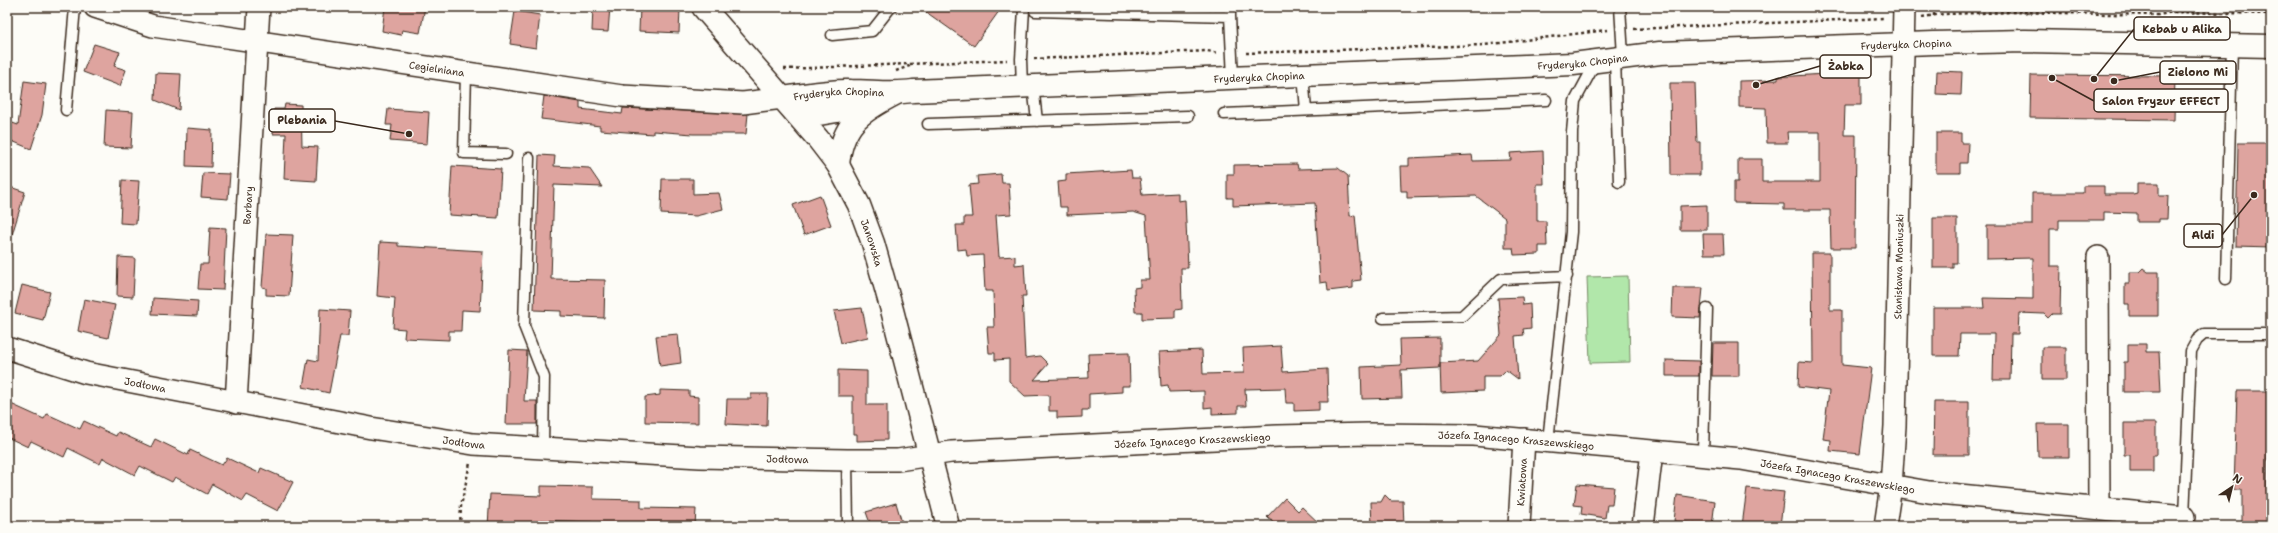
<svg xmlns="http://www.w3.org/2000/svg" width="2278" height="533" viewBox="0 0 2278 533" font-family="'Shantell Sans',sans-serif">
	<rect width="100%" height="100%" fill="#fdfcf7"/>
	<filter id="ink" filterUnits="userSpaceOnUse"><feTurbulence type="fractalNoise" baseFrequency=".025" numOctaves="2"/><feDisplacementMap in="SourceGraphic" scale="8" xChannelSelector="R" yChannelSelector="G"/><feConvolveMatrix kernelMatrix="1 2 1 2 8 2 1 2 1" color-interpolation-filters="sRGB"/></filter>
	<g filter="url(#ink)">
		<path fill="#b1e7aa" stroke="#768864" d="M1628 276 1630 362 1590 363 1587 277Z"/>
		<path fill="#dea49f" stroke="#3b2a1e" d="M385 7H425L420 33 402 30 401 35 382 31Z
			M593 7H610L608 32 592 31Z
			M640 7 680 8 679 33 639 31Z
			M919 7H1002L974 46Z
			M515 11 540 15 536 48 510 44Z
			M94 44 120 52 114 66 126 70 120 86 83 72Z
			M1937 71 1962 72 1961 95 1936 94Z
			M156 73 181 74 179 110 155 100Z
			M1825 74H1861V105H1845L1844 135H1856L1855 248H1831L1830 210H1784V204L1734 203V182H1738V159H1762V182H1820V132H1787L1788 143H1767L1766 108 1739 107V81L1778 80V77Z
			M2031 75 2175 76 2174 120 2030 118Z
			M24 81 46 84 42 115 31 149 7 139V121L18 125Z
			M1670 83H1695L1697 142H1700V175H1671Z
			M544 96 580 102V109L622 114 623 108 748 114 746 134H693L653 131V134L600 130V126L541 119Z
			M285 104 301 105 302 146 318 147 316 181 284 179 286 134H273L274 109H284Z
			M388 109 429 112 427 144 390 141 392 125H386Z
			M106 110 133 112 131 148 104 147Z
			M187 128 212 130 211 167 186 166Z
			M1936 133H1961V143H1968L1967 163H1960V173H1936Z
			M2238 143H2271V247L2236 246Z
			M1543 151 1544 184H1537V221H1546L1547 246H1539V254L1514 255 1513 248H1505V218L1476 196 1407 198V191H1401L1400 166H1409V158L1472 155 1473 161 1511 160 1510 153Z
			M539 155 555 156 554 166 589 168 602 187 554 185 551 279 605 280 604 318 561 316V311L534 310Z
			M1297 164 1298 169 1338 168 1348 176 1350 216 1355 215 1361 280 1353 281V288L1328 291 1327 282 1320 283 1315 203 1233 206V198H1227V174H1234V165Z
			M452 166 501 169 498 218 449 215Z
			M1131 170 1132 178H1140L1142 195 1178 193V201L1185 200 1188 268H1181L1182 309 1175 310V318L1142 319V312H1135L1134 288 1140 287V280H1150L1146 216 1133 212 1067 215V207H1060L1058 182 1066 181V174Z
			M203 173 230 174 228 199 201 197Z
			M1001 174 1002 183H1009L1011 214 996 215 999 257 1015 256V265L1024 264 1026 296H1022L1025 358 1040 356 1048 364 1034 380 1089 378 1088 354 1129 353 1130 386H1122V392L1089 394V410H1082V417L1057 418V411H1049V395L1025 396 1009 381V359L995 360V353H989L987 327H994L993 291H985L983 255 967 256 966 249 958 250 956 225H964V217H972L969 185 978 184 977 176Z
			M662 179H693V194L719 193 723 209 696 216 661 214Z
			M122 180 139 181 136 224 120 223Z
			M2137 183H2159V196H2168L2167 219H2159V222H2137V213L2104 212V220H2059V229H2050V266H2061L2060 314H2052L2048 318 2044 314 2019 313 2018 334H2011L2010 380H1993L1994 334H1960L1959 356H1933V308H1984L1983 298 2033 299V258L1987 259V225H2032V193H2083V186H2104V194H2133L2137 193Z
			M7 186 25 192 11 238H7Z
			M820 195 831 225 804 235 793 205Z
			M1707 205V230H1680V206Z
			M1933 218H1957V263H1953V268H1933Z
			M210 227 226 228 223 290 198 289 200 264H208Z
			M266 234 293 235 289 296 266 295V288L262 287Z
			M1703 234H1723L1724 254H1704Z
			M380 242 398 243V246L483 251 480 311 462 310 461 331H449V340L404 338 405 329 393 328 395 298 377 296Z
			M1812 253H1830V310H1842V365L1871 368 1860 454 1830 451 1831 440 1823 439 1829 391 1798 387 1799 362 1813 363Z
			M118 257 135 258 133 297 117 296Z
			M2143 268 2148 272H2158V316H2129V304H2125V284H2129V272H2139Z
			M22 285 50 292 43 320 15 313Z
			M1673 288H1703L1700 318 1672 317Z
			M1522 297 1523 305 1530 304 1531 328 1523 329 1524 335 1515 336 1518 379 1506 370 1500 376H1483V391L1441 393 1440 363 1478 361 1501 335 1498 298Z
			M153 298 198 301 197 316 152 314Z
			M84 299 115 305 108 338 78 331Z
			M862 308 868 337 841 343 834 311Z
			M320 309 350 311 348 336H340L329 393 303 387 308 359 318 361Z
			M678 334 681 363 660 366 656 336Z
			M1440 338V368L1401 370 1402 398 1362 399 1361 367 1401 365 1400 339Z
			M1713 343H1739V376H1712Z
			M2128 344H2146V352H2159L2161 392H2124V362H2128Z
			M1281 346 1283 372 1327 369 1328 402H1319V410L1294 411V403H1286L1285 388 1245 389 1246 406H1238V413L1212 414V407L1204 408V391L1169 392 1168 385 1161 386 1159 352 1202 350 1203 374 1244 373 1243 348Z
			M2042 347H2066V380H2042Z
			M509 350 527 351 524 401H537V424H506Z
			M1666 360 1699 361V376H1666Z
			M838 370 867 371V405H887V440L857 441V434H853V396H838Z
			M660 390 689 391V396L698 397V423L645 422V397L660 395Z
			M2237 391H2268L2267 491H2271V526H2242V490H2234Z
			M751 394H768L767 426 726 424 727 399H751Z
			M1934 402H1969V455H1933Z
			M11 404 44 419 47 414 80 429 84 421 116 436 118 432 151 447 155 439 188 455 190 450 222 465 227 458 259 473 261 468 293 482 278 511 247 495 243 501 212 484 207 494 175 477 172 482 140 466 135 475 103 458 100 464 68 448 64 457 31 441 28 447 7 437V412Z
			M2124 423H2156V455H2153V472H2130V455H2124Z
			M2037 424H2069V457H2038Z
			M1577 484 1614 487 1612 505H1607L1605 518 1581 514 1582 506 1574 505Z
			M541 486 593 487V499L641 500V508L696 509 695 526H592V522L540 520V526H488L490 494 541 496Z
			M1747 488 1784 492 1780 526H1742Z
			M1385 495 1391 501H1403L1404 526H1372L1371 502H1381Z
			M1677 495 1715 501 1712 526 1674 521Z
			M1285 498 1298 511 1302 507 1322 526H1277L1267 517Z
			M896 503 903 526H871L866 512Z"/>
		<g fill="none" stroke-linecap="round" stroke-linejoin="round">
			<g stroke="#3b2a1e" stroke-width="13">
				<path id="service" d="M1022 7 1024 9 1021 59 1022 86
					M1620 7 1623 56
					M1035 11 1230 16V7
					M1230 16 1233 78
					M832 35 872 31 891 7
					M1615 58 1619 182
					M466 73 464 153 506 154
					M1303 75 1306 110
					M1033 85 1037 121
					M66 110 75 7
					M1224 114 1546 100
					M928 124 1188 116
					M529 158 524 326 544 377 543 448
					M2226 279 2232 45
					M1383 318 1462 316 1501 279 1567 276
					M1548 441 1571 232 1572 132 1575 101 1596 62
					M1703 454 1707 309
					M847 460 848 526
					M2184 517 2191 351 2197 340 2204 334H2271"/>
			</g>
			<g stroke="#3b2a1e" stroke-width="24">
				<g id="minor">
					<path id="s1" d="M95 7 153 26 622 96 743 103 783 98"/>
					<path d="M2098 257 2099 508"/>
					<path id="s2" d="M7 348 86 373 371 428 473 444 700 457 847 460H898L951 452 1278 436 1370 434 1474 435 1741 459 1929 492 2184 517"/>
					<path id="s3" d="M236 403 259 7"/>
					<path id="s4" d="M1519 526 1524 439"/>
					<path d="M1643 526 1652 452"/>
					<path id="s5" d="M1885 526 1891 486 1895 426 1904 7"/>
				</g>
			</g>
			<g stroke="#3b2a1e" stroke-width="25">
				<g id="tertiary">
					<path id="s6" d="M703 7 818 139 838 165 859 205 873 243 892 310 948 526"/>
					<path id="s7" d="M783 98C806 95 828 90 851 91 873 91 892 94 913 91L1573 64 1660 53 1934 43 2025 41 2271 46"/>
					<path d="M795 112 819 114 873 105"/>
					<path d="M838 165C842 124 860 112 895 94"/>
				</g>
			</g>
			<path stroke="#3b2a1e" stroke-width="2.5" stroke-dasharray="3 3" stroke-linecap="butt" d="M1934 7V17
				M1922 17 1943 14 2013 12 2158 15 2173 12 2271 14
				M1634 29 1885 18
				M1246 53 1484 45 1607 30
				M1034 59 1207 51 1219 53
				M784 69 1007 60
				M896 71 912 65
				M460 526 461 506 470 463"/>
			<use href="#service" stroke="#fdfcf7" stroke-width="10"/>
			<use href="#minor" stroke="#fdfcf7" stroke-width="21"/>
			<use href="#tertiary" stroke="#fdfcf7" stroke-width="22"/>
		</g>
	</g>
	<g text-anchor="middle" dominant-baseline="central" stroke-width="3" stroke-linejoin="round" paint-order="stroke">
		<g font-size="10" fill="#3b2a1e" stroke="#fdfcf7">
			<text stroke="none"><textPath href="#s7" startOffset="1125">Fryderyka Chopina</textPath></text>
			<text stroke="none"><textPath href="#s7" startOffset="801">Fryderyka Chopina</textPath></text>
			<text stroke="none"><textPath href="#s1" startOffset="348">Cegielniana</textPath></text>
			<text stroke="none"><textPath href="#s7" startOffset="477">Fryderyka Chopina</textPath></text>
			<text stroke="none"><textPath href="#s7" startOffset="56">Fryderyka Chopina</textPath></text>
			<text stroke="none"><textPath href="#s3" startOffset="198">Barbary</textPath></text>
			<text stroke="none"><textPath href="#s6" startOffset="293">Janowska</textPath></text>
			<text stroke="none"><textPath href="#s5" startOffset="260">Stanisława Moniuszki</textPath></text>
			<text stroke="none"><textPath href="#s2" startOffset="143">Jodłowa</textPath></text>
			<text stroke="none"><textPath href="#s2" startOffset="1197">Józefa Ignacego Kraszewskiego</textPath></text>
			<text stroke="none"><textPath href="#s2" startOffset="1521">Józefa Ignacego Kraszewskiego</textPath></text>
			<text stroke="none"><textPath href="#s2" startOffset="467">Jodłowa</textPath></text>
			<text stroke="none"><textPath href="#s2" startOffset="791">Jodłowa</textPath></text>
			<text stroke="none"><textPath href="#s2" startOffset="1845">Józefa Ignacego Kraszewskiego</textPath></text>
			<text stroke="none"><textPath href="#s4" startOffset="44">Kwiatowa</textPath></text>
		</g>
	</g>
	<path fill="none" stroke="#3b2a1e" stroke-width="1.5" d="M2094 79L2134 29M1756 85L1820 66M2114 81L2160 72M2052 78L2094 101M409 134L335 121M2254 195L2222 235"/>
	<g fill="#3b2a1e" stroke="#fdfcf7" stroke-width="1.5">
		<circle cx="2094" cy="79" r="4"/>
		<circle cx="1756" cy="85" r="4"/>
		<circle cx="2114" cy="81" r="4"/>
		<circle cx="2052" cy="78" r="4"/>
		<circle cx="409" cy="134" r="4"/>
		<circle cx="2254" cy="195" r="4"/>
	</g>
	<g fill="#fdfcf7" stroke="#3b2a1e" stroke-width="1.5">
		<rect x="2134" y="17" width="96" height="23" rx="4"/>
		<rect x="1820" y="55" width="51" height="23" rx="4"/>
		<rect x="2160" y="61" width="76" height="23" rx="4"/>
		<rect x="2094" y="89" width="134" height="23" rx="4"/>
		<rect x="269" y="109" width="66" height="23" rx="4"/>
		<rect x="2184" y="224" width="38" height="23" rx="4"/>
	</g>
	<g font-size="11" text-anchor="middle" font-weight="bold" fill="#3b2a1e">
		<text x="2182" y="33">Kebab u Alika</text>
		<text x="1846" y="70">Żabka</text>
		<text x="2198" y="76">Zielono Mi</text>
		<text x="2161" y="105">Salon Fryzur EFFECT</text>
		<text x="302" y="124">Plebania</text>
		<text x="2203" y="239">Aldi</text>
	</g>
	<rect width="2278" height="533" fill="none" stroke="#fdfcf7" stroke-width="24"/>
	<rect x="12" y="12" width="2254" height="509" fill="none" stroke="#3b2a1e" stroke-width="1.5" filter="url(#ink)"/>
	<g transform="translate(2232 487) rotate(35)" stroke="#fdfcf7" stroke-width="3" paint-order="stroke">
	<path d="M0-3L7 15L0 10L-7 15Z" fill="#3b2a1e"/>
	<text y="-6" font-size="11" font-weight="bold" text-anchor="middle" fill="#3b2a1e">N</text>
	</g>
</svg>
